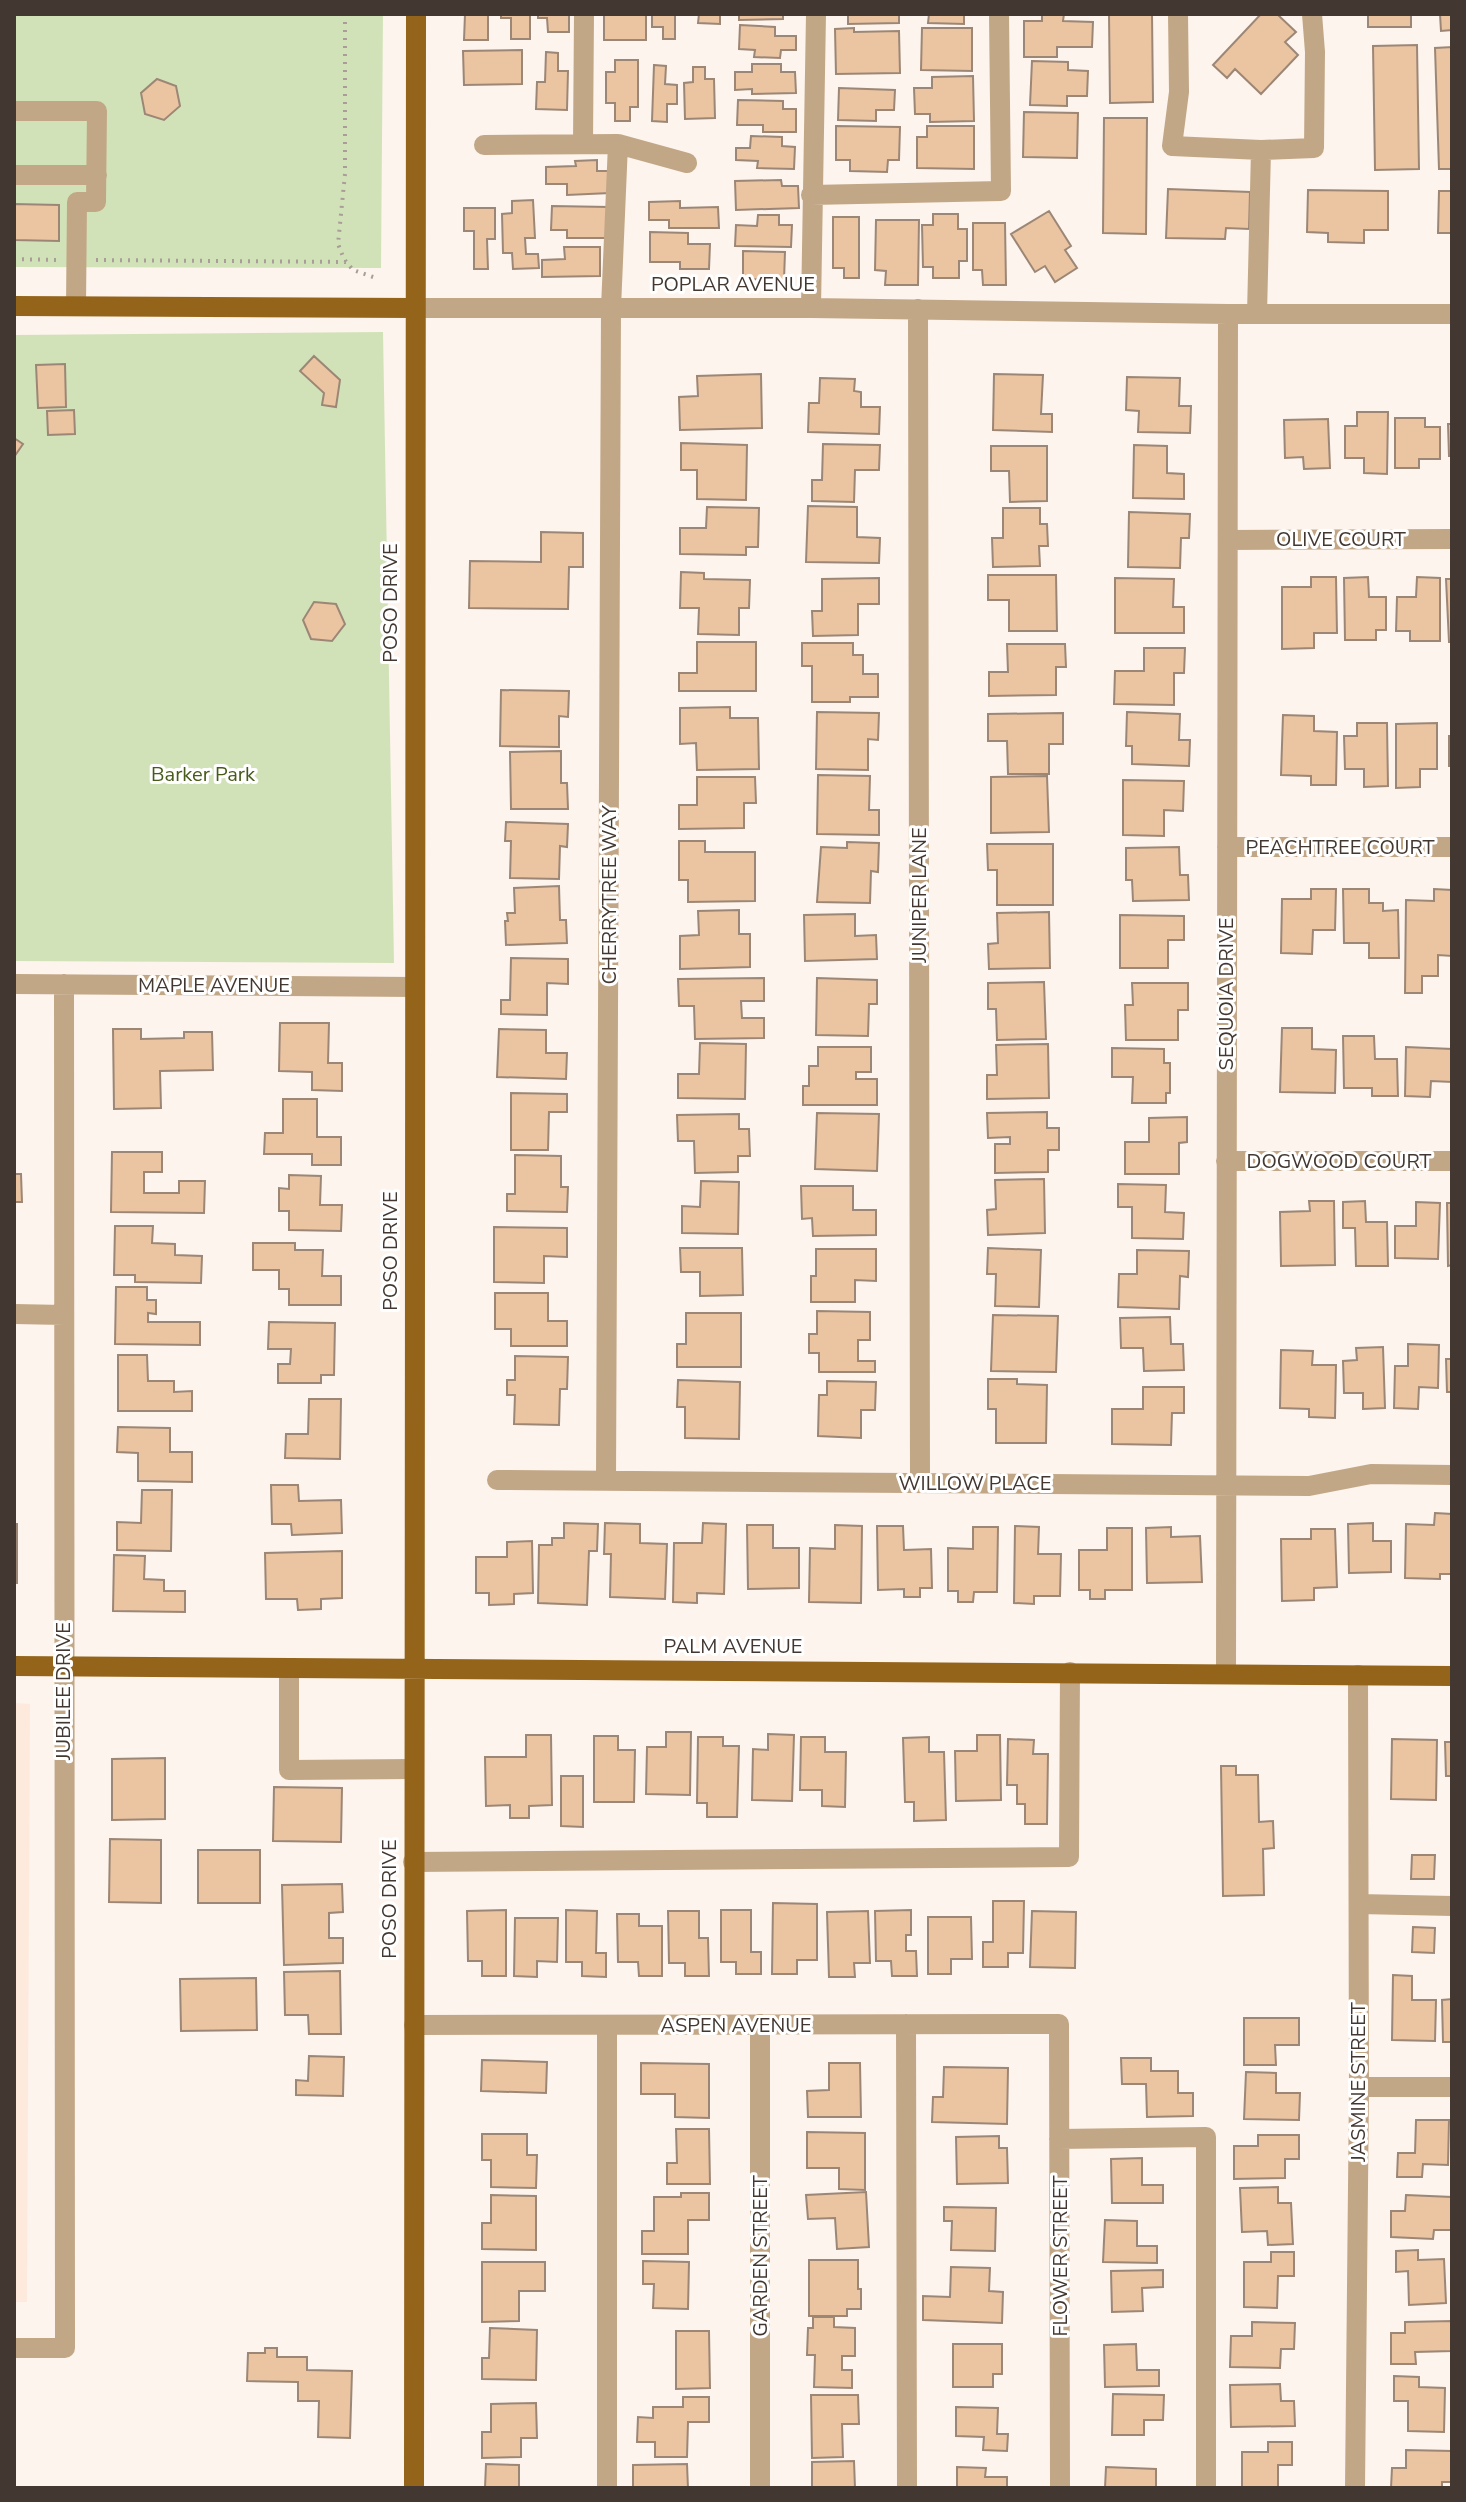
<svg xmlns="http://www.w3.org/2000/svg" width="1466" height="2502" viewBox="0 0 1466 2502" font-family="'Nunito Sans',sans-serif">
	<rect width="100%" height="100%" fill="#fdf4ed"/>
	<path fill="#fdeadd" d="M14 1703 30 1704 27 2302H14Z"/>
	<path fill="#d2e2b8" d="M14 14H383L381 268 14 267Z
		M383 332 394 963 14 961V335Z"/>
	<path fill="#ebc4a2" stroke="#9c8776" stroke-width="2" d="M465 14H488V40H464Z
		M501 14H530V39H511V18H501Z
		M538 14H569V32H548L547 18H538Z
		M604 14H646V40H604Z
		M652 14H675V39H663V27H652Z
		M699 14H720V24L698 23Z
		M739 14H783V19L739 20Z
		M848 14H899V23L848 24Z
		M929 14H964V24L928 23Z
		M1042 14H1064L1063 21 1093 22 1092 47H1057V57H1024V21H1042Z
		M1109 14H1152L1153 102 1110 103Z
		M1261 14H1277L1296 32 1285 42 1298 55 1261 94 1235 69 1227 78 1213 65Z
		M1368 14H1411V27H1368Z
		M1440 14H1452V30L1441 31Z
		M740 25 775 27V36H796V50H781L780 58 754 57 755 50 739 49Z
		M854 28V32L899 31 900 73 836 74 835 29Z
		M922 28H972V71L921 70Z
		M1417 45 1419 169 1375 170 1373 46Z
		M1452 47V169H1439L1435 48Z
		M522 50V84L464 85 463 51Z
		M546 52 558 53V71H568L567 110 536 109 537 82H545Z
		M615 60H638V107H630V121H615V103H606V72H615Z
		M1032 61 1068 62V70L1088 71 1087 96H1067V106L1030 105Z
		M752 64H781V72H795L796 93 752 94V89L735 90V72H752Z
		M654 65 666 66 665 84 677 85V104H667V122L652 121Z
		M693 67H705V79H714L715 118 685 119 684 83 693 82Z
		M973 76 974 121 930 122V114H915L914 88H932V77Z
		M157 79 176 86 180 106 164 120 145 114 141 93Z
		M839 88 895 90 894 110H876V121L838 120Z
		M738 100 783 101V109H796V132H763V125H737Z
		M1024 112 1078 113 1077 158 1023 157Z
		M1104 118H1147L1146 234 1103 233Z
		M836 126 900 127 899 160H888L887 172 850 171V160H836Z
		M927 126H974V169L917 168V137H927Z
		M751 136 782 137V146L795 147 794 169 757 168 758 161 736 160V148H750Z
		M597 160V171H609L610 193 567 195V184H546V167L576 166 575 161Z
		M781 180 782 186H798L799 208 736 210 735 181Z
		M1168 189 1250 192 1249 229 1226 228 1225 239 1166 238Z
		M1308 190 1388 191V230H1364V243L1328 242V233L1307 232Z
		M1439 191H1452V233H1438Z
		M533 200 535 238H525L526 254H538L539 268 513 269 512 253H503L502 214 512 213V201Z
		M680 201V208L718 207 719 228H669V220H649V202Z
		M14 204 59 205V241L14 240Z
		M552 206 609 207V238H567V230H551Z
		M464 208H495V239H487L488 269H474V231H464Z
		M1049 211 1071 246 1065 250 1077 268 1055 282 1045 266 1035 272 1011 234Z
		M933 214H958V229H967V261H959V278H933V267H923L922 225H933Z
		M758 215H779V225H792L791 247 735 246 736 225 757 226Z
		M833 217H859V278H844V268H833Z
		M876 220H919L918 285H885L886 271 875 270Z
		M973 223H1005L1006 285H983L982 270H973Z
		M650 232 688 233V244H710L709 269H680V262H650Z
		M564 247H600V276L542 277V260L565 259Z
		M743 251 785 252 784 280 743 279Z
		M314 356 340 380 336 407 322 405 324 393 300 371Z
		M65 364 66 407 38 408 36 365Z
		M761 374 762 428 680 430 679 397 698 396 697 376Z
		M994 374 1043 375 1041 414H1052V432L993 430Z
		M1127 377 1180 378 1179 406H1191L1190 433 1138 432 1139 411 1126 410Z
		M820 378 855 379 854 391 861 392V407H880L879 434 808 432 809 403H819Z
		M74 410 75 434 48 435 47 411Z
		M1357 412H1388L1387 474 1364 473V458H1345V426H1357Z
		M1395 418H1425V427H1440V459H1419V468H1395Z
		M1328 419 1330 468 1304 469 1303 457 1285 458 1284 420Z
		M1448 424H1452V456H1449Z
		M14 438 23 444 14 457Z
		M681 443 747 445 746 500 697 499V470H681Z
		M823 444 880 445 879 470H855L854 502 812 501V480H822Z
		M1134 445 1167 446V473L1184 474V499L1133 498Z
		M991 446H1047V501L1010 502 1009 471H991Z
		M808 506 857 507V537L880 538 879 563 806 562Z
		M707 507 759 508 758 547H746V555L680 554V528H706Z
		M1003 508H1040V524H1047L1048 546H1039L1040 566 993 567 992 538H1003Z
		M1129 512 1190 514 1189 538H1181L1180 568 1128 567Z
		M541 532 583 533V567H569L568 609 469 608 470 561 541 562Z
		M681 572 704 573V579L750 580 749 608H739V635L698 634 699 608H680Z
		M988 575H1056L1057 631H1009V600H988Z
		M1311 577H1336L1337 633H1314V648L1282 649V587H1311Z
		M1368 577 1369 597H1386V630H1376V640H1345L1344 578Z
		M1417 577 1440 578V641H1410V631H1396L1397 597H1416Z
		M879 578V604H858V635L813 636 812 611H822V579Z
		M1115 578 1174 579 1173 607H1184V633H1115Z
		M1446 579H1452V642H1449Z
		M314 602 336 604 345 624 332 641 311 639 303 620Z
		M697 642H756V691H679V673H697Z
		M802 643H853V655H863V674H878V697H850V702H812V666H802Z
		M1007 644H1065L1066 667H1056V695L989 696V672H1008Z
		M1144 648H1185L1184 673H1174V705L1114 704 1115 671H1144Z
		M501 690 569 691 568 717 559 716V747L500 746Z
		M730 707V718H758L759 769 697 770 696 743 680 744V708Z
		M817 712 879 713 878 740 868 739V770L816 769Z
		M1127 712 1180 714 1179 740H1190L1189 766 1132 764V746H1126Z
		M1063 713V744H1049V774H1008L1007 741H988V714Z
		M1283 715 1314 716V731L1337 732 1336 785H1311V776L1281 775Z
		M1357 723H1387L1388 786 1364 787V769H1345L1344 736H1357Z
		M1437 723V769H1420V787L1396 788V724Z
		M1449 736H1452V766H1449Z
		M561 751V783H567L568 809H511L510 752Z
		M818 775 870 776 869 810H879V835L817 834Z
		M1047 776 1049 832 991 833V777Z
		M697 777H755L756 803H744V828L679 829V805H697Z
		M1123 780 1184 781 1183 811 1164 810V836L1123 835Z
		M506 822 568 824 567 847 560 846 559 879 510 878 511 841H505Z
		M679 841H705V852H755V901L688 902V880H679Z
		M847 842 879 843 878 872 871 871 870 903 817 902 821 847 847 848Z
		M987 844H1053V905H997V870H988Z
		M1179 847 1180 875H1188L1189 900 1133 901 1132 880H1126V848Z
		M559 886 560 920H566L567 943 506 945 505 921H508L507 913H515L514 888Z
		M1311 889H1336L1335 930H1313L1312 954 1281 953 1282 899H1311Z
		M1343 889H1369V903H1383V911L1398 910 1399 958H1369V943H1344Z
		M1434 889 1452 890V956L1438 955V976H1422V993H1405L1406 900 1434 901Z
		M739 910V934H750V967L680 969V936L699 935 698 911Z
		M1049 912 1050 968 989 969 988 944 998 943 997 913Z
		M855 914V936L876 935 877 959 805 961 804 915Z
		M1120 915 1184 916V940H1168V968H1120Z
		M511 958 568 959V984L547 983V1015L501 1014V1000H510Z
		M764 978V1001H741L742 1018H764V1038L695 1039 694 1006H679L678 979Z
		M817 978 877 980V1004H869L868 1036 816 1035Z
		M1044 982 1046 1039 997 1040 996 1009H988V983Z
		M1132 983H1188V1010H1178V1040H1126L1125 1005H1133Z
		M280 1023H329L328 1063H342V1091L312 1090V1072L279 1071Z
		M1282 1028H1312V1049L1336 1050 1335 1093 1280 1092Z
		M113 1029H141V1039L184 1038V1032H212L213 1070 160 1071 161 1108 114 1109Z
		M499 1029 546 1030V1053H567L566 1079 497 1077Z
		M1343 1036H1374L1375 1059H1397L1398 1096H1372V1088H1344Z
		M700 1043 746 1044 745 1099 678 1098V1074H699Z
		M1048 1044 1049 1098 987 1099V1075H997L996 1045Z
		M818 1047H871V1072H856V1079H877V1105H803V1086H809V1066H818Z
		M1406 1047 1452 1049V1082L1431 1081 1430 1097 1405 1096Z
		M1112 1048 1164 1049V1063H1170V1093H1166V1103H1132L1133 1077H1112Z
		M511 1093 567 1094V1112H549L548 1150H511Z
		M283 1099H317V1137H341V1165H312V1154H264L265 1133H283Z
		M1047 1112V1128H1059V1150H1048V1172L995 1173V1144H1010V1137L988 1138 987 1113Z
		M817 1113 879 1114 877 1171 815 1169Z
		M739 1114V1129H749L750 1156H738V1172L695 1173 694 1141H678L677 1115Z
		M1187 1117V1142L1179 1143V1174H1125V1142H1149V1118Z
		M112 1152H162V1172H144V1193H179V1181H205L204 1213 111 1212Z
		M515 1155 561 1156V1187H568L567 1212 507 1211V1194H515Z
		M14 1174H21L22 1202H14Z
		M289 1175 321 1176 320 1205H342L341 1231 289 1230V1211H279V1188L289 1189Z
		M1044 1179 1045 1233 988 1235 987 1210 996 1209 995 1180Z
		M701 1181 739 1182 738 1234 682 1233V1206L700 1207Z
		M1118 1184 1166 1185 1165 1212 1184 1213 1183 1239 1132 1238V1207H1118Z
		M801 1186H853V1210H876V1235L813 1236 812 1218 802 1219Z
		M1309 1201H1334L1335 1265 1281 1266 1280 1212 1310 1211Z
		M1365 1201 1366 1222H1387L1388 1266H1356L1355 1228H1343V1202Z
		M1416 1202 1440 1203 1438 1259 1395 1258V1226H1416Z
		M1447 1203H1452V1265L1448 1266Z
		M115 1226H153L152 1243 175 1244V1255L202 1256 201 1283 135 1282V1275H114Z
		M494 1227 567 1228V1257L544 1256V1283L494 1282Z
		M253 1243H295V1250H323L322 1276H341V1305H289V1289H279V1270H253Z
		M680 1248H742L743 1295 700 1296V1272H681Z
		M988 1248 1041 1250 1039 1307 995 1306 996 1274H987Z
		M816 1249H876V1281L855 1280V1302H811V1276H816Z
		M1137 1250 1189 1251 1188 1277 1180 1276 1179 1309 1118 1307 1119 1274H1137Z
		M116 1287H147V1300H156V1314L148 1313V1322H200V1345L115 1344Z
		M495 1293H548V1321H567V1346H511V1329H495Z
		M817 1311 870 1312V1340H858V1361H875V1372H819V1353H809V1334H817Z
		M686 1313H741V1367H677V1344H686Z
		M993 1315 1058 1316 1056 1372 991 1371Z
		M1170 1317 1171 1344H1183L1184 1370 1144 1371 1143 1348H1121L1120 1318Z
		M269 1322 335 1323 334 1375H321V1383H278V1364H290L291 1349H268Z
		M1408 1344 1439 1345 1438 1388 1419 1387 1418 1409 1394 1408 1395 1366H1408Z
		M1383 1347 1385 1408 1363 1409V1393H1344L1343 1361 1357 1360 1356 1348Z
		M1281 1350 1313 1351 1312 1365H1336L1335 1418 1309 1417V1409L1280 1408Z
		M118 1355H147L148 1381H174V1392L192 1391V1411H118Z
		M515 1356 568 1357 567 1389H560L559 1425 514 1424 515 1395H507V1380H515Z
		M1446 1359H1452V1392H1447Z
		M988 1379H1017V1384L1047 1385 1046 1443H996V1409H988Z
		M678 1380 740 1382 739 1439 685 1438V1407H677Z
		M827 1381 876 1382 875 1410H861V1438L818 1436 819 1395H827Z
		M1143 1387H1184V1413H1172L1171 1445 1112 1444V1409H1143Z
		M309 1399H341L340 1459 285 1458 286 1434H308Z
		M118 1427 170 1428V1452H192V1482L138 1481V1453L117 1452Z
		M271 1485H298L299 1501 341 1500 342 1533 292 1535 291 1524H272Z
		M142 1490H172L171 1551 117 1550V1522L141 1523Z
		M1435 1513 1452 1514V1574H1440V1579L1405 1578 1406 1524 1434 1525Z
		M564 1523 598 1524 597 1551H589L587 1605 538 1603 539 1545H552V1538H564Z
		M605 1523 640 1524V1543L667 1544 665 1599 610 1597 611 1554H604Z
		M703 1523 726 1524 724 1594 697 1593V1603L673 1602 674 1543H702Z
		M1373 1523V1541H1391V1572L1349 1573 1348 1524Z
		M14 1524H17V1583H14Z
		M747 1525H773V1548H799V1588L748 1589Z
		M835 1525 862 1526 861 1603 809 1602 810 1548 835 1549Z
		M877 1526H903L904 1550 931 1549 932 1588H920V1597H904V1589L878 1590Z
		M1015 1526 1039 1527 1038 1554H1061L1060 1596H1034V1604L1014 1603Z
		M973 1527H998L997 1592H974L973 1602H958V1591H948V1548L973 1549Z
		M1171 1527V1537L1200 1536 1202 1582 1147 1583 1146 1528Z
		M1107 1528H1132V1590H1105V1599H1090V1590H1079V1550H1107Z
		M1311 1529H1335L1337 1587 1314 1588V1600L1282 1601 1281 1539H1311Z
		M532 1541 533 1593 514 1594V1604L489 1605V1593H476V1557H507V1542Z
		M342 1551V1598L321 1599V1609L298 1610 297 1599H266L265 1553Z
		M114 1555 145 1556 144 1579 164 1580V1591H185V1612L113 1611Z
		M666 1732H691L690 1795 646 1794 647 1747H666Z
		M768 1734 794 1735 792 1801 752 1800 753 1749 768 1750Z
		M526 1735H551L552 1805 529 1806V1818H510V1805L486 1806 485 1757H526Z
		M977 1735H1000L1001 1800 956 1801 955 1751H977Z
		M594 1736H618V1750H635L634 1802H594Z
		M698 1737H723V1746H739L737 1817H707V1803H697Z
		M801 1737H825V1752H846L845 1807 822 1806V1790H800Z
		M929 1737V1752H944L946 1820 914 1821V1802H905L903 1738Z
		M1008 1739 1034 1740 1033 1754H1048L1047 1824H1025V1804H1017V1785H1007Z
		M1392 1739 1437 1740 1436 1800 1391 1799Z
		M1445 1742H1452V1776H1446Z
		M165 1758V1819L112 1820V1759Z
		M1221 1766H1236V1775H1258L1259 1822 1273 1821 1274 1848 1263 1849 1264 1895 1223 1896Z
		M561 1776H583V1827L561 1826Z
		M274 1787 342 1788 341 1842 273 1841Z
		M110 1839 161 1840V1903L109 1902Z
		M198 1850H260V1903H198Z
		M1412 1855H1435L1434 1879H1411Z
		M342 1884 343 1912 329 1913V1938H343V1963L284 1965 282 1885Z
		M993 1901H1024L1023 1953H1008V1967H983V1942H993Z
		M773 1903 817 1904V1960H797V1974H772Z
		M506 1910V1976H482V1961H468L467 1911Z
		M566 1910 597 1911 596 1953H606V1977L582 1976V1962H566Z
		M721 1910H751V1952H761V1974H736V1962H721Z
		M911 1910V1935H906V1951H916L917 1976H892L891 1961H876L875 1911Z
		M668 1911H699V1938H708L709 1976H685V1963H669Z
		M868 1911 870 1963H854L855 1977H829L827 1912Z
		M1032 1911 1076 1912 1075 1968 1030 1967Z
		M617 1914H639V1926H662V1976H639L638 1962H618Z
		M928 1917H971L972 1959H951V1974H928Z
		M515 1918H558L557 1962 537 1961V1977L514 1976Z
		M1413 1927 1435 1928 1434 1953 1412 1952Z
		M340 1971 341 2034H309L308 2015H285L284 1972Z
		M1393 1975 1412 1976V2000H1436L1435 2041 1392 2040Z
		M256 1978 257 2030 181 2031 180 1979Z
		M1452 1999V2042H1443L1442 2000Z
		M1244 2018H1299V2045H1275L1276 2065H1244Z
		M309 2056 344 2057 343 2096 296 2095V2080L308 2081Z
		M1121 2058H1151V2071H1178V2093H1193V2116L1147 2117 1146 2084H1122Z
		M482 2060 547 2062 546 2093 481 2091Z
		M641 2063 709 2064V2118L675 2117V2094H641Z
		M829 2063H860L861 2117H808L807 2091 829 2090Z
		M944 2067 1008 2068 1007 2124 932 2122 933 2097H943Z
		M1246 2072 1276 2073V2093H1300L1299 2120 1244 2119Z
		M1416 2120H1449L1448 2165 1423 2164 1422 2177H1397L1398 2153H1415Z
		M676 2129H709L710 2184H667V2163H677Z
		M807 2132 865 2133V2190L839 2189V2168H807Z
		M482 2134H527V2155H537L536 2188 491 2187V2160H482Z
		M1258 2135H1299V2159H1285V2178L1234 2179V2146H1258Z
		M999 2136V2148H1007L1008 2183 957 2184 956 2137Z
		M1142 2158V2185H1163V2203H1112L1111 2159Z
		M1278 2187V2203H1291L1293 2244 1268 2245 1267 2231 1242 2232 1240 2188Z
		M866 2192 869 2247 837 2249 835 2218 808 2219 806 2195Z
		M681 2193H709V2220H688V2254H642V2231H654V2197H681Z
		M491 2195 536 2196V2250L482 2249V2223H491Z
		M1406 2195 1452 2197V2230H1434L1433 2239 1391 2237V2211H1405Z
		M944 2207 996 2208 995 2251 951 2250 952 2221H944Z
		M1105 2220 1137 2221V2246H1157V2263L1103 2262Z
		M1418 2250V2260L1444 2259 1446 2303 1409 2305 1408 2271 1396 2272V2251Z
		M1271 2252H1294V2276H1278L1277 2308 1244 2307V2262H1271Z
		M809 2260H858V2289H861V2309H847V2316H809Z
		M643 2261 689 2262 688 2309 653 2308 654 2284H643Z
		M482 2262H545V2291H519V2321L482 2322Z
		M951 2267 990 2268 989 2291 1003 2292 1002 2323 923 2320V2296L950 2297Z
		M1163 2270V2287L1142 2288 1143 2311 1112 2312 1111 2271Z
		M813 2317H834V2327L855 2328V2356H842V2370H852V2388L814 2387 815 2355H807L808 2328H813Z
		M1452 2321V2351L1415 2352 1416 2364H1391V2333H1405V2322Z
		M1252 2322 1295 2323 1294 2349H1281L1280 2368 1230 2367 1231 2336H1252Z
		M490 2328 537 2330 536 2380 482 2379V2358H489Z
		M676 2331H709L710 2388 676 2389Z
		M953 2344H1002V2374H993V2387H953Z
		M1136 2344 1137 2370H1159V2386L1105 2387 1104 2345Z
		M265 2348H277V2357H307V2370L352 2371 350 2438 318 2437 319 2401H298V2382L247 2381 248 2353H265Z
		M1394 2376 1419 2377V2387L1445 2388 1444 2432 1408 2431V2401H1394Z
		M1280 2384 1281 2401H1294L1295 2426 1231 2427 1230 2385Z
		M1113 2394 1164 2395 1163 2420H1144V2435H1112Z
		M811 2395H858L859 2424H842L843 2457 812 2458Z
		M683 2397H709V2422H688L687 2457H655V2442H637L638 2417 653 2418V2407H683Z
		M536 2403 537 2438H521V2457L482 2458V2432H491V2404Z
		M956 2407 998 2408 997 2434H1008L1007 2451 983 2450 984 2437 956 2436Z
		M1268 2442H1292V2465H1278V2488H1242V2452H1268Z
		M1406 2450 1452 2451V2482H1442V2488H1391L1392 2468H1406Z
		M854 2461 855 2488H812V2462Z
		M486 2464 519 2465V2488H485Z
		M687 2464 688 2488H633V2465Z
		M957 2467 986 2468 985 2477H1007V2488H957Z
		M1106 2467 1156 2469V2488H1105Z"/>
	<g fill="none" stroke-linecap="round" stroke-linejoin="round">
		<path stroke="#a89e97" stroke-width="4" stroke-dasharray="2 6" stroke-linecap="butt" d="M345 14V174L338 244 344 259 353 270 376 278
			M14 259 56 260
			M96 260 346 262"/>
		<path stroke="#c2a786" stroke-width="20" d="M1178 14 1179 92 1172 146 1261 150 1314 148 1315 52 1312 14
			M14 111H97L96 202H77L76 306
			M583 143 584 14
			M484 145 618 144 687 163
			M14 175H97
			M811 195 1001 191 999 14
			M414 308H811L1228 314H1452
			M811 308 816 14
			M918 309 920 1482
			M1257 314 1261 150
			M1229 540 1452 539
			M1227 847H1452
			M14 984 414 987
			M1226 1161H1452
			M14 1314 64 1315
			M497 1480 1309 1486 1371 1474 1452 1475
			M606 1481 611 308 618 144
			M289 1668V1770L413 1769
			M1226 1673 1228 314
			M413 1862 1069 1857 1070 1672
			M1359 1904 1452 1906
			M760 2024V2488
			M906 2024 907 2488
			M414 2025 1059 2024 1060 2488
			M607 2025V2488
			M1359 2087H1452
			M1059 2139 1206 2137V2488
			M14 2348H65L64 984
			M1355 2488 1359 2087 1358 1675"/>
		<path stroke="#94641a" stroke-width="20" d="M14 306 414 308
			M14 1666 1452 1676
			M414 2488 416 14"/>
	</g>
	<g text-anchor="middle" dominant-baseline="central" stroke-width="6" stroke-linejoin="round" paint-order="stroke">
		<g font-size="20" fill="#423831" stroke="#fff">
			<text x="733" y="284">POPLAR AVENUE</text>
			<text x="1341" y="539">OLIVE COURT</text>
			<text transform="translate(390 603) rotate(-90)">POSO DRIVE</text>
			<text x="1340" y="847">PEACHTREE COURT</text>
			<text transform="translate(609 895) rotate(-90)">CHERRYTREE WAY</text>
			<text transform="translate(919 895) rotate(-90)">JUNIPER LANE</text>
			<text x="214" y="985">MAPLE AVENUE</text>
			<text transform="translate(1226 994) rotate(-90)">SEQUOIA DRIVE</text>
			<text x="1339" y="1161">DOGWOOD COURT</text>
			<text transform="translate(390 1251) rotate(-90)">POSO DRIVE</text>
			<text x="975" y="1483">WILLOW PLACE</text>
			<text x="733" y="1646">PALM AVENUE</text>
			<text transform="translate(63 1691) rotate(-90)">JUBILEE DRIVE</text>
			<text transform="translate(389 1899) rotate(-90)">POSO DRIVE</text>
			<text x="736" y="2025">ASPEN AVENUE</text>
			<text transform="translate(1358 2082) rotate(-90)">JASMINE STREET</text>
			<text transform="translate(760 2256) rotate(-90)">GARDEN STREET</text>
			<text transform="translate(1060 2256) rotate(-90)">FLOWER STREET</text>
		</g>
		<g font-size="20" fill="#465a19" stroke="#fff">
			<text x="203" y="774">Barker Park</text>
		</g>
	</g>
	<rect width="1466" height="2502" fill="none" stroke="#423831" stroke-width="32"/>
</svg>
